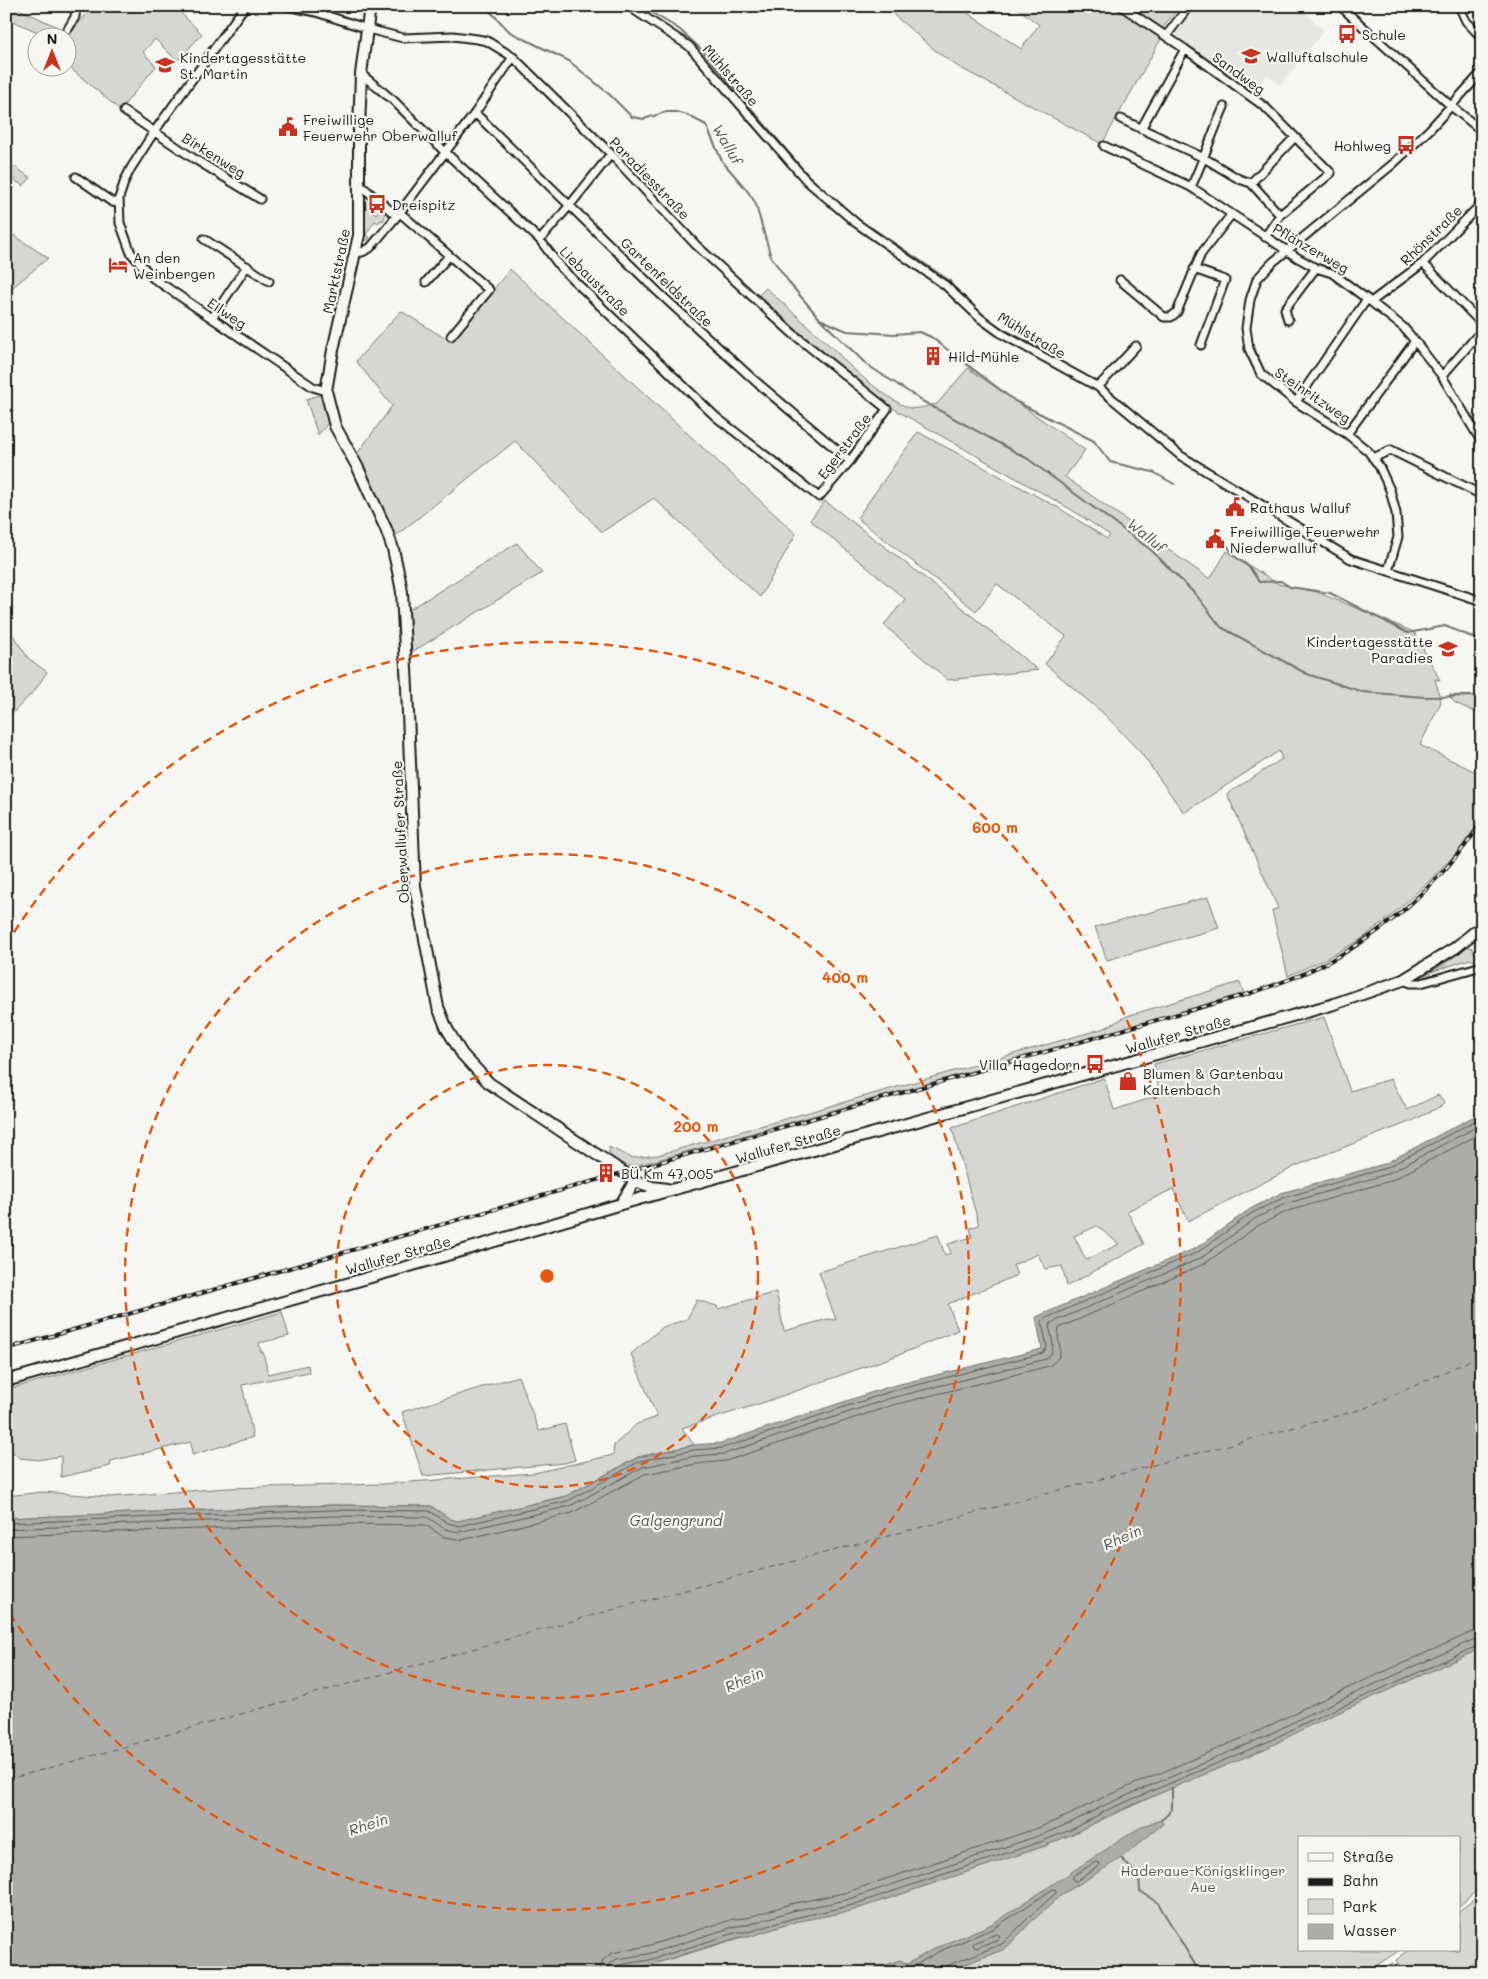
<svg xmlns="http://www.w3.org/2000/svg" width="1488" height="1979" viewBox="0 0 1488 1979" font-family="Mali,sans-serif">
	<rect width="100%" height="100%" fill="#f6f6f2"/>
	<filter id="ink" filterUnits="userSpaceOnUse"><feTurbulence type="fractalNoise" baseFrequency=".02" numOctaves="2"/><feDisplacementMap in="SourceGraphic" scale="10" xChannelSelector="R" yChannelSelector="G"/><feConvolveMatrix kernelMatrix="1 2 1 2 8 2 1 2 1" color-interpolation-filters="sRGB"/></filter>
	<g filter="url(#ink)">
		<path fill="#e6e6e2" d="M1194 6H1298L1324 31 1280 85 1267 75 1253 93 1170 38Z"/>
		<path fill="#d6d6d2" stroke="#797977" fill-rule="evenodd" d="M6 6H13L70 33 94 6H174L202 34 177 61 155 39 143 52 156 66 120 110 68 66V38L49 37 6 18Z
			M896 6H957L1021 49 1039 25 1015 6H1043L1050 11 1053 6H1117L1161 39 1102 144 957 66 937 52 894 15 893 12Z
			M1128 6H1180L1161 30Z
			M6 161 31 178 23 186 6 174Z
			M363 193 374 202 370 209 376 214 380 208C385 213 387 215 383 221L381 220 378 223 375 221 366 234 370 238 366 241 362 239Z
			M6 230 48 258 6 293Z
			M510 269 796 534 760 597 654 498 602 532 515 441 393 538 357 454 392 406 356 361 401 311 451 342Z
			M766 288 838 353C848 367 892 403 910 408 917 410 930 405 937 404L968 368 1085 450 1065 477 1210 579 1227 551 1278 584 1317 592 1414 632 1440 680 1435 679 1441 702 1420 745 1482 775V818L1459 850 1426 884 1391 916 1360 940 1325 959 1288 976 1272 911 1278 908 1227 794 1282 759 1279 751 1184 813 1141 753 1104 714 1045 664 1066 636 997 584 976 611 857 518 918 432 1059 508 1107 539 1110 535 1072 510 894 409 797 330 759 295Z
			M320 395 322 397 329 422 318 435 306 399Z
			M825 501 929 581 1038 670 948 680 884 625 905 599 810 520Z
			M517 543 542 573 412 652 409 610Z
			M6 624 28 658 47 672 35 690 6 720C6 710 12 708 12 699 13 684 8 670 6 656 5 646 6 634 6 624Z
			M1449 695 1482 696V715L1455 703Z
			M1208 897 1219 928 1107 960 1095 927Z
			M1467 946 1472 948 1479 960 1477 963 1470 959 1431 972V975L1424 977V979H1416L1443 965Z
			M1240 982 1244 994 643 1164 623 1167 609 1158V1147L632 1158 658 1155 1105 1028 1127 1016Z
			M1324 1017 1350 1091 1391 1079 1407 1110 1438 1095 1445 1104 1412 1121 1298 1165 1188 1221 1173 1189 1127 1211 1144 1244 1067 1286 1062 1266 1045 1269 1038 1254 1013 1265 1017 1275 948 1304 958 1330 901 1354 759 1404 682 1428 694 1445 638 1457 566 1496 458 1521 450 1519 431 1506 334 1505 6 1518V1496L43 1492 110 1497 227 1488 382 1484 534 1473 613 1455 614 1445 637 1424 657 1417 631 1354 663 1327 687 1319 697 1300 717 1306 718 1309 776 1292 784 1331 828 1319 836 1320 819 1272 938 1235 945 1255 951 1253 948 1244 972 1237 970 1228 979 1225 952 1128 1104 1078 1114 1110 1160 1095 1154 1064ZM1097 1226 1119 1244 1086 1260 1074 1236Z
			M282 1312 289 1336 259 1343 261 1352H263L268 1374 308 1365 309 1372 242 1385 253 1437 192 1455 191 1442 111 1461 110 1466 61 1477V1456L38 1460 20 1458 6 1447V1390Z
			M518 1376 539 1431 565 1424 575 1460 565 1463 423 1476 402 1412Z
			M1482 1645V1886L1459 1906V1838H1299V1950H1400L1365 1973H653L650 1965 1045 1846Z
			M1482 1893V1960L1452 1973H1403L1396 1960 1409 1950H1459V1911Z
			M1393 1963 1398 1973H1374Z"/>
		<path fill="#acaca9" stroke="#727271" d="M1482 1112V1648L1313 1724 1269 1747 1109 1815 1077 1832 1045 1846 851 1911 795 1922 749 1937H740L650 1965 612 1973H6V1518L334 1505 431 1506 450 1519 458 1521 566 1496 639 1457 694 1445 721 1443 888 1387 1042 1349 1036 1317 1196 1248 1250 1209 1281 1193 1384 1164Z
			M1161 1820 1163 1824 1121 1858 1063 1894 1032 1921 1005 1949 942 1973H863L900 1960 907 1964 935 1948 992 1924 1142 1826Z"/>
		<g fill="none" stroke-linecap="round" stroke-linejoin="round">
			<path stroke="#565654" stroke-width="1" d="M6 1523 334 1510 429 1511 448 1523 459 1526 568 1501 640 1461 694 1450 723 1448 889 1392 1043 1353 1047 1347 1042 1322 1044 1319 1198 1252 1252 1213 1283 1198 1386 1168 1482 1117
				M6 1529 334 1516 427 1517 445 1529 459 1532 570 1506 643 1467 695 1456 724 1454 891 1398 1046 1359C1057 1351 1052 1338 1049 1326L1051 1323 1201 1258 1256 1218 1285 1204 1387 1174 1482 1124
				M6 1536 335 1524 425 1525 444 1537 462 1540 572 1513 645 1474 696 1464 726 1461 893 1405 1049 1366C1069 1354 1055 1343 1059 1328L1204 1264 1259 1225 1288 1211 1390 1181 1482 1133
				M1096 1862 1100 1863 1099 1866 1076 1881 1073 1880V1876Z
				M997 1934 1000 1936 998 1939 976 1948 973 1946 974 1943Z
				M599 1973 603 1960 612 1953 647 1946 734 1919 746 1918 790 1904 844 1893 1038 1828 1069 1815 1102 1798 1261 1730 1306 1707 1472 1632 1482 1630
				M607 1973 609 1964 617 1959 648 1954 736 1926 747 1925 792 1911 846 1900 1041 1835 1072 1822 1105 1805 1264 1737 1309 1714 1475 1639 1482 1637
				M613 1973 614 1968 619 1965 649 1960 738 1932H748L794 1918 849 1906 1043 1841 1075 1828 1107 1810 1267 1742 1311 1720 1482 1644
				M878 1973 899 1966 905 1969H909L938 1952 994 1928 1053 1889 1056 1890V1893L1029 1917 1002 1944 946 1966 943 1969V1973"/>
			<path stroke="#727271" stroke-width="2" d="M485 6 510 32 569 61 609 94 632 117 644 119 666 112H676L687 115 706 125 722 161 746 189 755 202 771 257 791 285 820 319 866 364 924 402 1028 459 1151 550 1197 596 1221 627 1307 674 1363 692 1424 697 1482 696
				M641 6 679 29 702 50 804 171 819 186
				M845 209 867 227 872 228 950 281 952 286 983 315 1001 328 1056 356
				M822 320 847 331 894 334 920 332 931 337 1015 401 1094 441 1110 462 1153 472 1174 484
				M1225 542 1234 556 1250 568 1259 582 1281 581 1290 587 1330 593 1408 633 1445 626 1482 641
				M1161 1820 1172 1809V1788
				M1121 1858 1139 1877 1140 1891 1158 1903 1200 1973"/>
			<path stroke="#565654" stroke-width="1" stroke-dasharray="6 5" stroke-linecap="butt" d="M6 1780 626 1606 1363 1409 1482 1355"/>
			<g stroke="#1c1c1c" stroke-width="11">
				<path id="street" d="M245 6 154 132 131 168 125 180 119 198 120 223 131 253 153 278 313 387 326 391
					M287 6 316 12 368 29 403 38 453 36 477 39 487 41 513 57 611 154 696 245 792 333 887 409 850 461 819 497 716 417 561 268 540 240 444 151 394 101 361 74
					M628 6 689 46 806 180 856 223 945 285 980 318 1002 334 1098 387 1181 456 1351 559 1482 601
					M1121 6 1185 49 1265 107 1331 173 1280 215 1265 237
					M1340 6 1451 106 1482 131
					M1459 6 1466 21 1482 38
					M68 29 75 17 76 6
					M1166 36 1189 6
					M124 111 193 158 260 199
					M475 113 658 292 754 380 850 461
					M1121 119 1204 158 1239 179 1251 183 1295 137
					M1141 129 1185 49
					M1104 146 1191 187 1298 258 1316 268 1332 273 1371 302 1403 327 1415 341 1442 376 1482 443
					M76 177 112 202 118 203
					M1251 183 1280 215
					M359 184 397 216
					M1191 187C1203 161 1212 134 1224 107
					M399 212 489 290 451 336
					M204 239 269 281
					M540 240 570 205 611 154
					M355 253 362 252 370 248 397 216 475 113 513 57
					M1423 263 1482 324
					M1194 269 1225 280 1201 345
					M1120 280 1164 317H1171L1177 312 1201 254 1231 215
					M426 282 449 256
					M1371 302 1423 263 1482 203
					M212 318 247 266
					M1288 320 1285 309 1316 268
					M1442 376 1482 330
					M1098 387 1136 346
					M1296 402 1367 299
					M1347 434 1415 341
					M1373 458 1391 450 1482 495
					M1388 571 1398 537 1396 513 1390 490 1379 466 1368 451 1347 434 1296 402 1261 374 1249 349 1246 328 1250 300 1257 279 1273 262 1393 164 1429 130 1482 72
					M1403 980 1411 983H1421L1482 966"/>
			</g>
			<g stroke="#1c1c1c" stroke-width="14">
				<path id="secondary" d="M370 6 361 74 359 130V235L333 350 326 391 335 426 358 468 386 529 393 549 399 576 402 592 407 688 415 887 438 1007 447 1029 462 1054 489 1083 638 1182 652 1187 667 1189
					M621 1204 633 1184
					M6 1381 420 1263 621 1204 1331 1005 1403 980 1455 948 1482 926"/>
			</g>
			<use href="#street" stroke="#f6f6f2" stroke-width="7"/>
			<use href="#secondary" stroke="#f6f6f2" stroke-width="10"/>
			<g stroke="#1c1c1c" stroke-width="4">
				<path id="rail" d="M6 1349 1248 994C1269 987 1290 980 1309 971 1379 940 1438 885 1482 823"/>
			</g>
			<use href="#rail" stroke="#f6f6f2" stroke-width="2" stroke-dasharray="5.5" stroke-linecap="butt"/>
		</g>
	</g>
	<g fill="none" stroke="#e8590c" stroke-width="2.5" stroke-dasharray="9 6">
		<circle cx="547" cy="1276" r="211"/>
		<circle cx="547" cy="1276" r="422"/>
		<path d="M6 945A634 634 0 1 1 6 1607"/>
	</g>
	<defs>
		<g id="bus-bare" transform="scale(1.5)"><path d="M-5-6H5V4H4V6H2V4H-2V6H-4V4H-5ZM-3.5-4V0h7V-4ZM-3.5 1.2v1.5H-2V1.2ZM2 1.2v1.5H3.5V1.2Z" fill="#c8321e" stroke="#f6f6f2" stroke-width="2.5" paint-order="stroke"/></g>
		<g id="school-bare" transform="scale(1.5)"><path d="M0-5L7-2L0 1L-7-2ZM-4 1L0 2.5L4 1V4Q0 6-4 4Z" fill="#c8321e" stroke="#f6f6f2" stroke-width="2.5" paint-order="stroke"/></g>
		<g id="civic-bare" transform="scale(1.5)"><path d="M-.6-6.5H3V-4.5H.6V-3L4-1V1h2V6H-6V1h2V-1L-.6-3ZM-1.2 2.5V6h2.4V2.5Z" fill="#c8321e" stroke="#f6f6f2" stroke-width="2.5" paint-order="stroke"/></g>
		<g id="hotel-bare" transform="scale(1.5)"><path d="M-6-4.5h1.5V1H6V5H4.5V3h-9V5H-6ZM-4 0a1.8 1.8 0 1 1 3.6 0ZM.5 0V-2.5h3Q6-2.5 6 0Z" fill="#c8321e" stroke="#f6f6f2" stroke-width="2.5" paint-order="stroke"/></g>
		<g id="building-bare" transform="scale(1.5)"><path d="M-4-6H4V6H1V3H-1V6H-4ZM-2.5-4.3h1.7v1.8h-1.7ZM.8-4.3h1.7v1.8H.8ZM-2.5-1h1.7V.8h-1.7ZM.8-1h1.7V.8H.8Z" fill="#c8321e" stroke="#f6f6f2" stroke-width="2.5" paint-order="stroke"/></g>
		<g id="shop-bare" transform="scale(1.5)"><path d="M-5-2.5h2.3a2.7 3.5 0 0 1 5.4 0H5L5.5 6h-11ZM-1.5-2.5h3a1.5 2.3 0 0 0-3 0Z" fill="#c8321e" stroke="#f6f6f2" stroke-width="2.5" paint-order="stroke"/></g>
	</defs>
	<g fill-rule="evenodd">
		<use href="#bus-bare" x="1347" y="34"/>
		<use href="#school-bare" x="1251" y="56"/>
		<use href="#school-bare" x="165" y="65"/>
		<use href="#civic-bare" x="288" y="127"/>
		<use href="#bus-bare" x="1406" y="145"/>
		<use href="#bus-bare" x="377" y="204"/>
		<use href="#hotel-bare" x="118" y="265"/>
		<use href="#building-bare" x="933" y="356"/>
		<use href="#civic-bare" x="1235" y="507"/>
		<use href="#civic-bare" x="1215" y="539"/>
		<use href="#school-bare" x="1448" y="649"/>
		<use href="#bus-bare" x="1095" y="1064"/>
		<use href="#shop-bare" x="1128" y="1081"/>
		<use href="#building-bare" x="606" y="1173"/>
	</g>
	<g text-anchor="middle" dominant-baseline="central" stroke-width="4.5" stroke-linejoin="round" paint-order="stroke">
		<g font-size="14" fill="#1c1c1c" stroke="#f6f6f2" text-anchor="start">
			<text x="1362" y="34">Schule</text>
			<text x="1266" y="56">Walluftalschule</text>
			<text x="180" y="57">Kindertagesstätte<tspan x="180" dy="16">St. Martin</tspan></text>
			<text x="303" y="119">Freiwillige<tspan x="303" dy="16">Feuerwehr Oberwalluf</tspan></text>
			<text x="1391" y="145" text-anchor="end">Hohlweg</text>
			<text x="392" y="204">Dreispitz</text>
			<text x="133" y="257">An den<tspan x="133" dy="16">Weinbergen</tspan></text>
			<text x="948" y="356">Hild-Mühle</text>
			<text x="1250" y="507">Rathaus Walluf</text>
			<text x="1230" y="531">Freiwillige Feuerwehr<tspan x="1230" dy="16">Niederwalluf</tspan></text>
			<text x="1433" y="641" text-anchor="end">Kindertagesstätte<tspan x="1433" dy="16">Paradies</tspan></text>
			<text x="1080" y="1064" text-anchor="end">Villa Hagedorn</text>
			<text x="1143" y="1073">Blumen &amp; Gartenbau<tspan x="1143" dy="16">Kaltenbach</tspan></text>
			<text x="621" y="1173">BÜ Km 47,005</text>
		</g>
		<g font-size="14" fill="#1c1c1c" stroke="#f6f6f2">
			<text transform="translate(1239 73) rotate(36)">Sandweg</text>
			<text transform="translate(731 75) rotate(49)">Mühlstraße</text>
			<text transform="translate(214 155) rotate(32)">Birkenweg</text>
			<text transform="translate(650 178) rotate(46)">Paradiesstraße</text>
			<text transform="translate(1431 235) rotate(-44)">Rhönstraße</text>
			<text transform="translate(1311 248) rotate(30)">Pflänzerweg</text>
			<text transform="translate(336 271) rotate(-78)">Marktstraße</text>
			<text transform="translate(595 281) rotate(45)">Liebaustraße</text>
			<text transform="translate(667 282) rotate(44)">Gartenfeldstraße</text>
			<text transform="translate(227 313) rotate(34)">Eilweg</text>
			<text transform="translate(1032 335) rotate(31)">Mühlstraße</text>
			<text transform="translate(1313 395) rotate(34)">Steinritzweg</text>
			<text transform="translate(844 446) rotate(-53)">Egerstraße</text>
			<text transform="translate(400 832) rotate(-93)">Oberwallufer Straße</text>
			<text transform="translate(1178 1034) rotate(-16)">Wallufer Straße</text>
			<text transform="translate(788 1144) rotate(-16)">Wallufer Straße</text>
			<text transform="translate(398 1255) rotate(-16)">Wallufer Straße</text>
		</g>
		<g font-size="14" fill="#545453" stroke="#f6f6f2">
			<text x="1203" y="1870">Haderaue-Königsklinger<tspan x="1203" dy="16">Aue</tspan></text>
		</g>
		<g font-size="15" font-style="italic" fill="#565654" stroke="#f6f6f2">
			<text transform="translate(728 144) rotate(60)">Walluf</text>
			<text transform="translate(1147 535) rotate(39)">Walluf</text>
			<text x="676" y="1520">Galgengrund</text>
			<text transform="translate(1122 1537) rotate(-24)">Rhein</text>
			<text transform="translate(744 1679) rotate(-24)">Rhein</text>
			<text transform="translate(368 1824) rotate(-18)">Rhein</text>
		</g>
	</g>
	<circle cx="547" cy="1276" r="8" fill="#e8590c" stroke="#f6f6f2" stroke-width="2.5"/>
	<g font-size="15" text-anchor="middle" font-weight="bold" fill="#e8590c" stroke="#f6f6f2" stroke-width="4.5" stroke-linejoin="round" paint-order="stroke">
		<text x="995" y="833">600 m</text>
		<text x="845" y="983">400 m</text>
		<text x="696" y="1132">200 m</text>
	</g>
	<rect width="1488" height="1979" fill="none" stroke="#f6f6f2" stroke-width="25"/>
	<rect x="12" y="12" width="1463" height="1954" fill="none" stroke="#1c1c1c" stroke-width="2" filter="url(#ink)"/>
	<rect x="1298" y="1836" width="162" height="115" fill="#f6f6f2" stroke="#9f9f9c"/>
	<rect x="1308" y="1853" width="25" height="8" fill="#f6f6f2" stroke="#9f9f9c"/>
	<text x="1343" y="1862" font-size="15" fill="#1c1c1c">Straße</text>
	<rect x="1308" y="1878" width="25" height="8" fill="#1c1c1c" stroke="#9f9f9c"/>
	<text x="1343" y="1886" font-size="15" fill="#1c1c1c">Bahn</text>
	<rect x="1308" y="1899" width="25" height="15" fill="#d6d6d2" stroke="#9f9f9c"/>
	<text x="1343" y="1912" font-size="15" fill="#1c1c1c">Park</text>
	<rect x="1308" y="1924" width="25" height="15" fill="#acaca9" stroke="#9f9f9c"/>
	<text x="1343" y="1936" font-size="15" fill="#1c1c1c">Wasser</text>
	<g transform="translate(52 52)"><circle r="24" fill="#f6f6f2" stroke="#9f9f9c"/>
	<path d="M0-4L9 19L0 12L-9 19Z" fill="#c8321e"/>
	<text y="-8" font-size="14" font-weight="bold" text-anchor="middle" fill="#1c1c1c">N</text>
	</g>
</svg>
